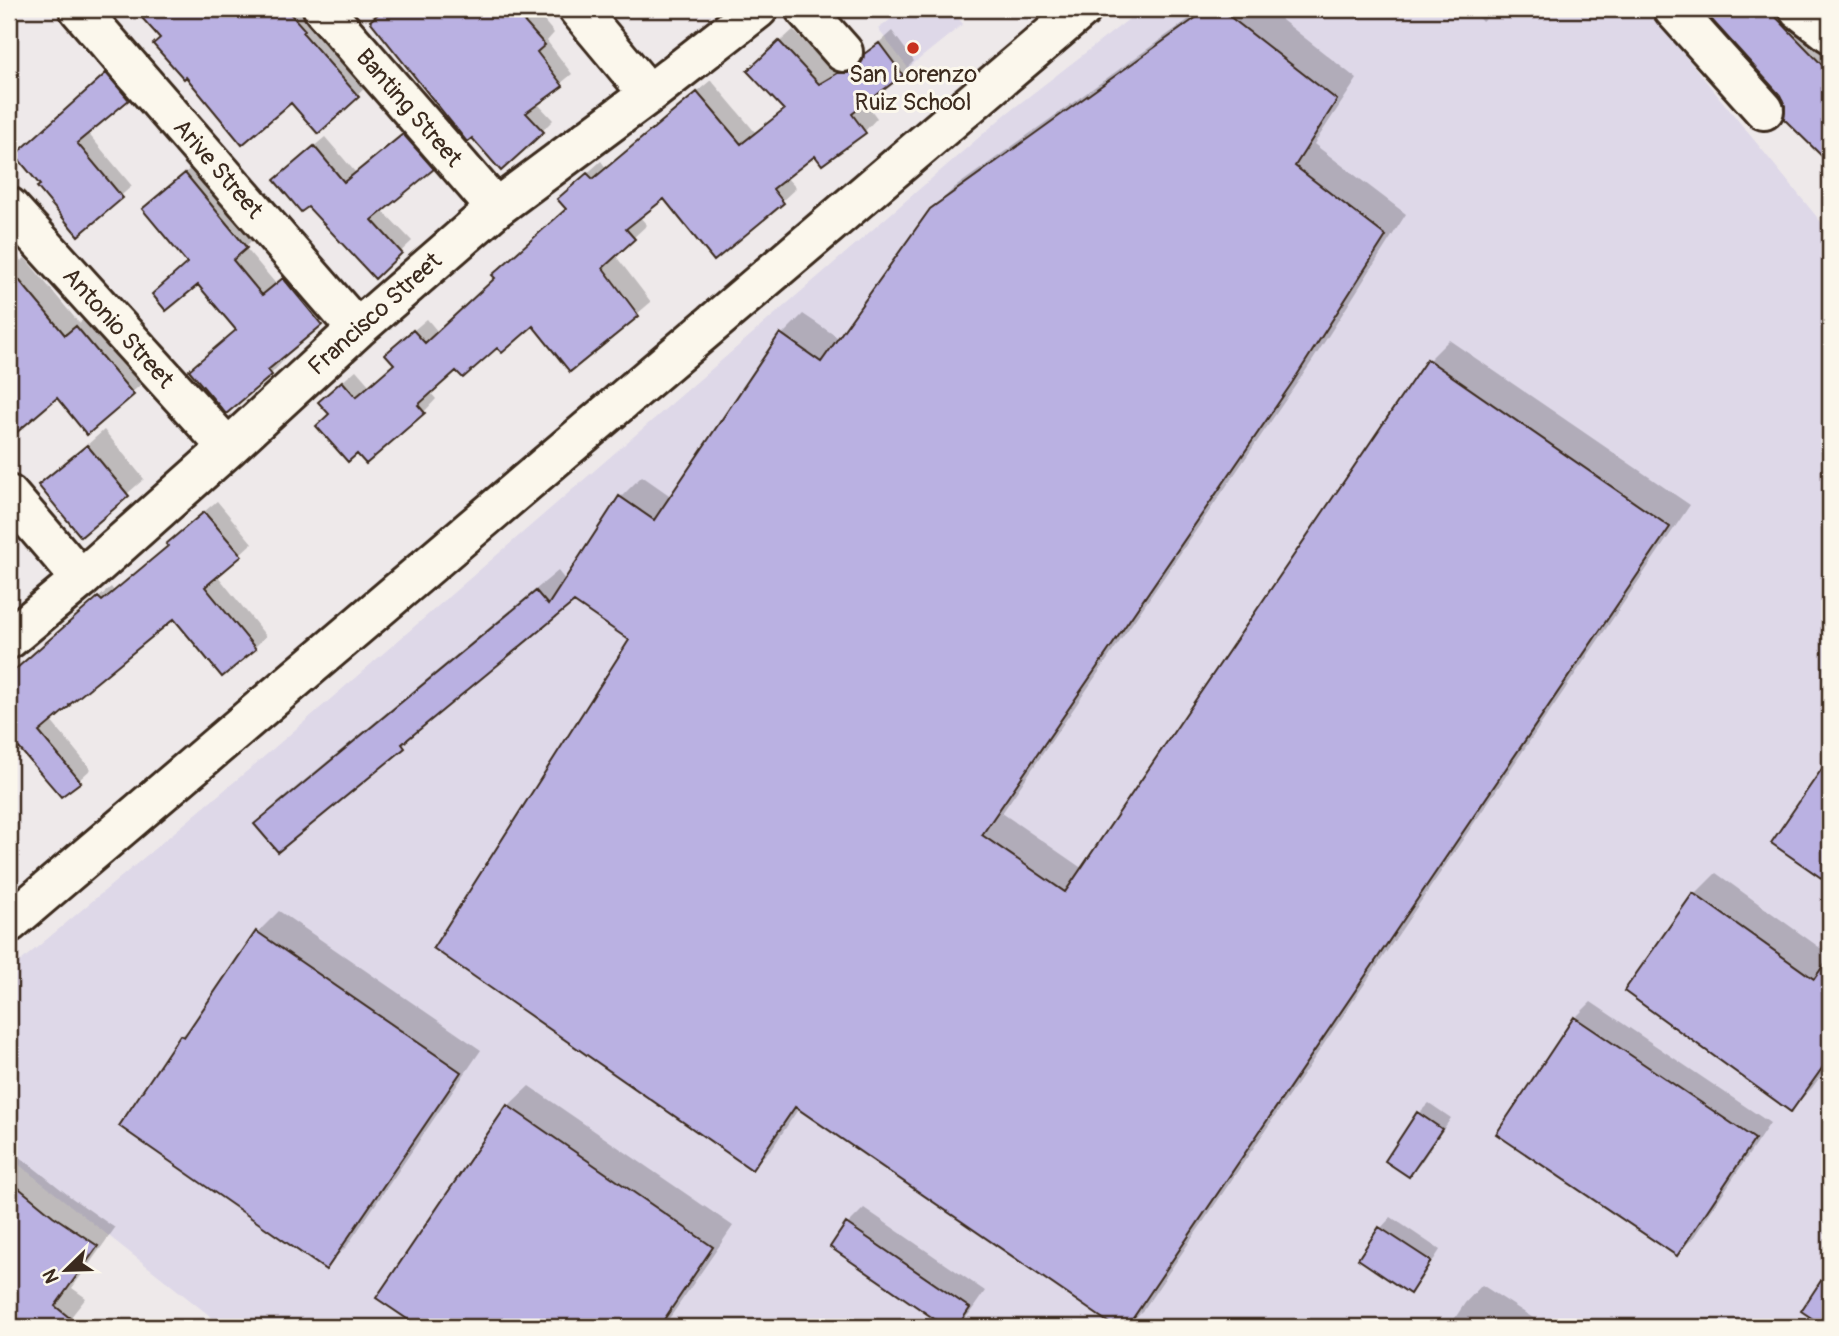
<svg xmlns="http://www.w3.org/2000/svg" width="1839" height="1336" viewBox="0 0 1839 1336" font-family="Pangolin,sans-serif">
	<rect width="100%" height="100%" fill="#eee9ea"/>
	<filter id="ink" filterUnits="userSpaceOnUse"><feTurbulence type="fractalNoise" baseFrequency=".0143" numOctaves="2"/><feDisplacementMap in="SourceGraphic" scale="14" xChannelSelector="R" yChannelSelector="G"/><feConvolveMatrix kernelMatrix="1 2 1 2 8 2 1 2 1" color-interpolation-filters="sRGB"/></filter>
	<g filter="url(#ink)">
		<path fill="#ded8e8" d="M904 9H951L963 24 908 68 878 29Z
			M1142 9H1612L1620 18 1635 9H1647L1830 233V1327H224L9 1157V971L259 761 1006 114Z"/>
		<path fill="#0003" d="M9 9H19L9 18Z
			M137 9H305L368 85 319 131 291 101 162 38Z
			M368 9H534L554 33 547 41 572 74 537 103 553 120 542 131 376 17Z
			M967 9H982L972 16Z
			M1203 9H1268L1357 79 1314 144 1406 214 1313 360 1002 813 1083 869 1428 361 1449 340 1690 505 1144 1309 1126 1327H1118L799 1108 773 1147 752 1168 632 640 574 599 424 725 403 746 256 824 277 803 558 571 566 581 621 497 642 476 672 497 782 335 803 314 840 339 932 210 954 188Z
			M1471 9H1498L1482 22Z
			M1723 9H1794L1830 46V162L1786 118 1787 106 1782 94 1713 19Z
			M793 30 833 72 852 61 865 60 866 54 892 31 914 61 901 74 865 102 877 118 865 131 815 153 786 177 796 188 757 224 664 197 639 216 647 225 615 255 651 302 571 370 533 323 457 369 430 392 436 399 424 412 331 413 334 389 356 370 370 386 396 363 401 341 427 319 438 332 568 209 572 187 601 161 606 168 711 80 755 132 785 109 762 58Z
			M118 64 138 88 87 132 132 186 78 233 61 114Z
			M414 125 443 158 382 210 412 241 375 276 308 204 286 170 325 137 356 173Z
			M198 162 258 234 245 247 276 284 296 267 333 311 280 358 283 361 271 374 227 411 238 329 189 262 156 197Z
			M9 247 21 261 25 258 79 323 90 314 146 380 87 432 58 396 17 430 9 419Z
			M104 430 144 479 81 534 41 486Z
			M217 501 252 543 217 575 266 636 254 648 175 616 50 720 91 769 79 780 20 746 14 750 9 744V674L111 587 114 591 169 545 180 532Z
			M1830 760V882L1774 842Z
			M1716 873 1830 955V1063L1812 1088 1791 1109 1695 894Z
			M279 911 481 1050 347 1246 326 1267 182 1036 198 1020 258 932Z
			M1591 1002 1770 1123 1693 1238 1677 1254 1575 1018Z
			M529 1086 733 1226 671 1316 660 1327H422L378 1297 508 1106Z
			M1429 1103 1451 1118 1420 1164 1409 1175 1418 1114Z
			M9 1148 72 1198 115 1228 72 1288 86 1298 63 1327H28L9 1312Z
			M864 1208 985 1291 969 1314 956 1327H949L832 1247 848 1224Z
			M1391 1217 1440 1250 1420 1281 1410 1291 1360 1258 1381 1228Z
			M1830 1270V1327H1802L1810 1315 1803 1311Z
			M1482 1285 1547 1327H1449L1465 1303Z"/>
		<path fill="#bab1e2" stroke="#3b2a1e" stroke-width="2" d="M134 9H286L305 30 303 33 359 97 318 134 291 103 242 145 186 77 184 79 153 44 160 38Z
			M384 9H513L545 45 537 52 563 86 526 113 544 132 501 171 472 138 467 142 370 21Z
			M1208 9H1220L1337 100 1295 166 1386 236 1292 383 982 835 1065 892 1427 359 1670 527 1127 1327H1115L795 1107 752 1170 433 948 629 640 574 602 402 744 405 748 278 852 254 824 536 591 548 605 619 496 654 520 780 333 821 362 930 209Z
			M1721 9H1768L1830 73V164L1784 119 1785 106 1780 95 1711 19Z
			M779 41 819 84 838 73H848L857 69 863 60 864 54 879 43 903 75 852 114 866 133 822 165 815 156 773 189 784 203 714 261 664 199 626 229 635 239 603 268 639 316 570 372 533 326 502 353 497 348 463 378 456 371 418 405 425 413 366 464 357 454 348 462 316 426 329 414 318 402 342 381 356 397 394 364 385 354 413 330 425 343 495 278 492 275 566 209 557 199 587 173 593 179 697 92 741 144 784 110 747 71Z
			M106 73 129 100 77 143 123 198 78 236 37 187 40 185 15 155Z
			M403 134 434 169 372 220 402 253 375 279 308 207 301 212 274 180 314 146 344 182Z
			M185 173 247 248 233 260 262 295 283 278 322 325 268 370 272 375 226 414 189 370 236 330 198 285 166 311 152 294 187 263 142 209Z
			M9 268 65 335 76 326 134 395 87 435 57 398 9 439Z
			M87 445 129 496 81 537 38 485Z
			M204 512 242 556 205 587 256 649 222 677 174 619 69 705 70 706 39 732 81 782 61 797 19 748 9 757V675L98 597 102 601 168 546 166 544Z
			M1830 757V884L1771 843Z
			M1693 893 1814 979 1830 956V1057L1791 1112 1624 991Z
			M256 931 461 1072 326 1270 119 1126 180 1035 184 1037Z
			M1574 1017 1755 1139 1677 1256 1496 1134Z
			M507 1105 713 1247 659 1327H419L376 1298Z
			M1417 1112 1442 1129 1409 1177 1385 1161Z
			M9 1180 53 1216 98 1246 55 1306 81 1327H25L9 1314Z
			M846 1223 970 1308 957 1327H946L830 1247Z
			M1379 1227 1431 1261 1410 1294 1358 1259Z
			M1830 1267V1327H1825L1801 1311Z"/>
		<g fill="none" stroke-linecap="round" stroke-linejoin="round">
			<g stroke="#3b2a1e" stroke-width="44">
				<path id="minor" d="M79 9 357 329
					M323 9 496 208
					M578 9 649 94
					M805 9 843 52
					M1673 9 1764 110
					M1799 9 1830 33
					M9 207 228 448
					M9 495 81 579
					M9 639 81 579 228 448 357 329 496 208 649 94 758 9
					M9 923 1082 9"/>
			</g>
			<use href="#minor" stroke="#fbf7ec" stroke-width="38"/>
		</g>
	</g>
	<circle fill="#c8321e" stroke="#fbf7ec" stroke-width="2.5" cx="913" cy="48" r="7"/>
	<g text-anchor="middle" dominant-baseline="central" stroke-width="6" stroke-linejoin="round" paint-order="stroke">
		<g font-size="24" fill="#3b2a1e" stroke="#fbf7ec">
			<text x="913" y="74">San Lorenzo<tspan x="913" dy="28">Ruiz School</tspan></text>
		</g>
		<g font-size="24" fill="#3b2a1e" stroke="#fbf7ec">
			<text transform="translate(409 108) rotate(49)">Banting Street</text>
			<text transform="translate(218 169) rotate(49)">Arive Street</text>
			<text transform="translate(375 314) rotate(-42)">Francisco Street</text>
			<text transform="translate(118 328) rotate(48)">Antonio Street</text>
		</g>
	</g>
	<rect width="1839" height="1336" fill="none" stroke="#fbf7ec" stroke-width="35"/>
	<rect x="18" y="18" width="1804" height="1301" fill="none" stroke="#3b2a1e" stroke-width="2.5" filter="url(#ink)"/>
	<g transform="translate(66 1270) rotate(247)" stroke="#fbf7ec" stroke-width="5" paint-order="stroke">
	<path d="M0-5L12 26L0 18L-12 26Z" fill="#3b2a1e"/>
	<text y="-10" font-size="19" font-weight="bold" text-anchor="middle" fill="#3b2a1e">N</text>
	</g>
</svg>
